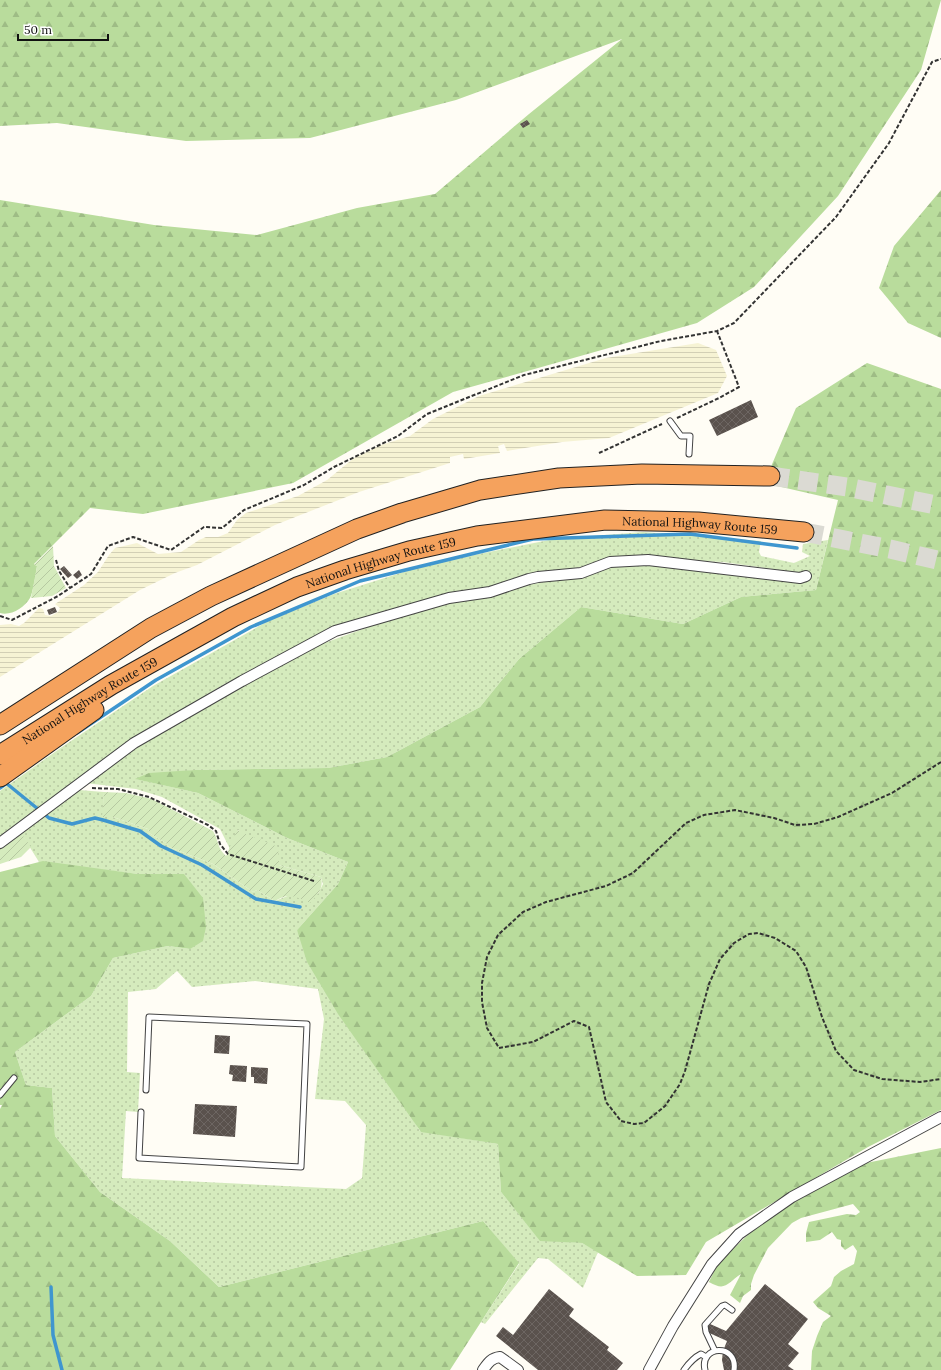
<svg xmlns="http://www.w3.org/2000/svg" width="941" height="1370" viewBox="0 0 941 1370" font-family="Lora,serif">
	<defs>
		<pattern id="farmland-rules" width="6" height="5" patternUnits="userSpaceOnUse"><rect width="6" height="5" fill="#f6f3d4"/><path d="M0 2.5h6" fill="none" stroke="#d2cfb5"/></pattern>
		<pattern id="grass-dots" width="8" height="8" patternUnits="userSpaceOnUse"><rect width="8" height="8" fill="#d5ebbd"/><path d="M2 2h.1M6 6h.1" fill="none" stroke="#b6c8a1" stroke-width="1.8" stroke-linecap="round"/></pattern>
		<pattern id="forest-firs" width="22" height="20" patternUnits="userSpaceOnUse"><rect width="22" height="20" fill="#b9dc9c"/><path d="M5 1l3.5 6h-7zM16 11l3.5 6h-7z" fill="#9ebc85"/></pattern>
		<pattern id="garden-furrows" width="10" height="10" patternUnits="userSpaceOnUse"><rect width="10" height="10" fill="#d5ebbd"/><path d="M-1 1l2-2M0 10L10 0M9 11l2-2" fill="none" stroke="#b6c8a1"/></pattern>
		<pattern id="building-cross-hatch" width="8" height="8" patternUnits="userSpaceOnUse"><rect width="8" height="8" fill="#5a524d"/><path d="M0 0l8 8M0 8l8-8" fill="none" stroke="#6d6662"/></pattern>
	</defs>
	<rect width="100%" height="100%" fill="#fffdf5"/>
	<path fill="url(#farmland-rules)" d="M698 343 716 350 727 376 718 393 609 438 562 442 507 451 504 444 498 446 500 453 464 459 463 454 450 457V463L359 492 275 525 197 565 175 573 140 590 0 677V625L11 624 19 626 24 623 39 608 43 609 45 615 51 616 58 612 60 608 55 604 84 585 98 572 109 555 115 548 137 543 158 554 181 552 199 540 206 537H218L228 533 237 520 246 513 298 496 327 480 354 458 381 445 410 436 433 419 479 396 606 358Z"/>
	<path fill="url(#grass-dots)" fill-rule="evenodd" d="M643 532 761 541 759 552 761 556 794 563 810 556 802 552 803 544 828 540 816 590 741 597 683 624 581 607 519 659 480 707 387 757 328 768 194 770 136 779 198 793 287 838 348 862 338 884 297 930 420 1131 498 1144 501 1192 540 1240 582 1243 598 1252 583 1288 548 1259 538 1258 485 1324 481 1322 519 1264 483 1221 219 1287 170 1241 100 1192 55 1136 52 1088 26 1085 15 1052 91 996 113 958 168 946 190 949 184 874H138L39 862 21 833 79 790 104 792 103 817H113L148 829 149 833 166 843 169 847 213 864 253 892 257 890 275 901 290 895 318 894 323 884 321 877 279 865 238 830 230 849 220 829 162 797 136 789 85 783 131 750 219 699 316 646 388 620 455 601 520 586 568 578 622 563 787 578 801 573 723 562 634 558 533 575 316 638 223 685 159 724 0 837V791L62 747 153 686 270 620 334 594 429 564 554 539ZM177 971 192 987 255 981 318 989 324 1019 315 1099 345 1101 366 1125 362 1178 346 1189 122 1178 126 1111 138 1112 140 1073 127 1072 128 992 156 989Z"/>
	<path fill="url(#forest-firs)" d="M0 0H941L921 70 838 196 754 287 697 323 453 392 293 483 143 514 90 508 34 564 37 566C36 573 33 593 30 598 24 608 11 616 0 613V200L154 225 257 235 357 208 435 194 529 114 622 39 456 100 310 138 186 141 57 123 0 126Z
		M941 190V338L908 323 879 288 894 246Z
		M867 363 941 389V1110L868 1147 706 1242 686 1275 637 1276 582 1243 540 1241 501 1192 498 1144 421 1132 338 1014 307 962 297 930 338 884 348 862 287 838 198 793 135 779 149 773 194 770 328 768 387 757 480 707 519 659 581 607 683 624 741 597 816 590 838 500 764 483 796 408Z
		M43 861 138 874H184L203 898 206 927 203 941 190 949 168 946 113 958 91 996 15 1052 26 1085 52 1088 55 1136 100 1192 170 1241 219 1287 483 1221 519 1263 450 1370H0V1109L2 1105H0V872Z
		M941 1148V1370H811L812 1351 817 1336 823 1322 831 1316 818 1308 813 1302 831 1286 834 1277 841 1271 854 1264 857 1251 853 1245 845 1250 841 1246V1240L837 1239 832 1232 820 1240 806 1242V1233L809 1222 847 1214 856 1215 860 1212 853 1204 801 1218 792 1223 768 1248 754 1275 751 1284V1290L743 1296 740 1303 730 1295 741 1274C727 1283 726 1292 709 1282L717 1265 765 1218 866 1163Z"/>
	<path fill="url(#garden-furrows)" d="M53 546 54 566 66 588 52 596 31 598 37 566 34 565Z
		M104 792 126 793 152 799 213 831C219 841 217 848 226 856L237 830 278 847 279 865 321 877C324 889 317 895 310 903 294 897 291 892 275 901L257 890 253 892 213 864 169 847 166 843 149 833 148 829 113 817H102Z
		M21 833 31 847 21 857 0 864V848Z"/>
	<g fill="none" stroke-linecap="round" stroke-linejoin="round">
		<path stroke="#3f96cf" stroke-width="3.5" d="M77 733 156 680 251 627 360 581 533 539 690 534 797 548
			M6 783 49 818 72 824 95 818 103 820 140 831 161 846 202 865 256 899 300 907
			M0 788 7 783
			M51 1287 53 1335 62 1370"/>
	</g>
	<path fill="url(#building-cross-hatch)" d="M527 120 530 124 523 128 520 124Z
		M751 400 758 417 717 436 709 420Z
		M64 566 72 575 68 578 60 569Z
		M79 570 82 575 77 579 73 575Z
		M55 607 57 612 49 615 47 610Z
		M215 1035 230 1036 229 1054 214 1053Z
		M230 1065 247 1066 246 1082 232 1081 233 1075 229 1074Z
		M251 1067 268 1068 267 1084 254 1083V1077H251Z
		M195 1104 237 1106 235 1137 193 1134Z
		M765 1284 808 1319 788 1344 799 1353 788 1366 794 1370H724L722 1360 723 1351 727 1341 705 1331V1330L710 1324 726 1331Z
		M549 1289 574 1309 569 1316 609 1347 607 1350 623 1363 617 1370H538L496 1336 503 1327 513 1335Z"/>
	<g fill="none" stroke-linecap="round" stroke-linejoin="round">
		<path stroke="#dbdad3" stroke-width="19" stroke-dasharray="19 10" stroke-linecap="butt" d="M770 476 847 487 941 506
			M804 532 890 549 941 561"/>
		<g stroke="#444" stroke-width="7">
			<path id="lane" d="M670 421 681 436H690L689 454
				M0 1095 14 1078
				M141 1112 139 1158 301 1167 307 1024 149 1017 146 1090
				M715 1351 706 1332 705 1325 722 1306 725 1305 732 1310
				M684 1370C689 1363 693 1358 701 1354L706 1357
				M705 1370C699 1345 738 1343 734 1370"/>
		</g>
		<g stroke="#444" stroke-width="12">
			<path id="street" d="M0 843 134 743 242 681 335 631 449 598 490 592 529 579 538 577 581 573 610 562 648 560 800 578 806 576
				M483 1370C488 1363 491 1358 500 1357L518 1370
				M649 1370 673 1326 712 1264 739 1234 792 1197 941 1117"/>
		</g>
		<g stroke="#222" stroke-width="21">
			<g id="highway">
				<path d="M0 725 151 628 211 596 357 529 402 513 480 490 559 478 642 474 770 476"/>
				<path id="s1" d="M0 755 111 685 233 617 297 587 345 570 409 551 477 536 605 520 698 522 804 532"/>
				<path d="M0 777 94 710"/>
			</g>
		</g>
		<path stroke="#333" stroke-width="2" stroke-dasharray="4 2" stroke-linecap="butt" d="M677 418 719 398 739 387 717 331
			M599 453 662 424
			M56 560 59 571 70 588
			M0 616 12 620 58 596 91 574 108 546 133 537 171 550 204 527 222 528 244 510 304 485 334 467 398 436 427 414 524 375 661 341 717 331 734 323 836 217 889 143 932 62 941 59
			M941 762 892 793 838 817 814 824 795 825 774 818 735 810 704 815 686 823 633 873 606 886 546 902 523 912 498 935 487 957 482 983V1002L487 1028 499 1048 533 1042 574 1021 589 1027 606 1102 621 1121 634 1124 644 1123 665 1106 680 1084 685 1071 709 984 720 959 734 943 749 934 758 933 775 938 796 951 806 967 822 1017 836 1051 854 1070 882 1079 920 1082 941 1079
			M92 788 118 789 149 797 208 825 216 831 220 844 228 854 314 881"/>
		<use href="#lane" stroke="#fff" stroke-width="5"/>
		<use href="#street" stroke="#fff" stroke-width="10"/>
		<use href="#highway" stroke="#f5a25d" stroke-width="19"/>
	</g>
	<g text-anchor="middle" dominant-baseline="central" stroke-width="4" stroke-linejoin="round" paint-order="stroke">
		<g font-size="12" fill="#111" stroke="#fff">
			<text stroke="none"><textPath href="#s1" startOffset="753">National Highway Route 159</textPath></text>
			<text stroke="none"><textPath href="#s1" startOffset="429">National Highway Route 159</textPath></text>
			<text stroke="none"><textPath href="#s1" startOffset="105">National Highway Route 159</textPath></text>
		</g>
	</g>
	<path d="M18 34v6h90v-6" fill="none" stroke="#111111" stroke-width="2"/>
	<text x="24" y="34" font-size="12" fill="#111111" stroke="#ffffff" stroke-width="3" paint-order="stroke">50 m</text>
</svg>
